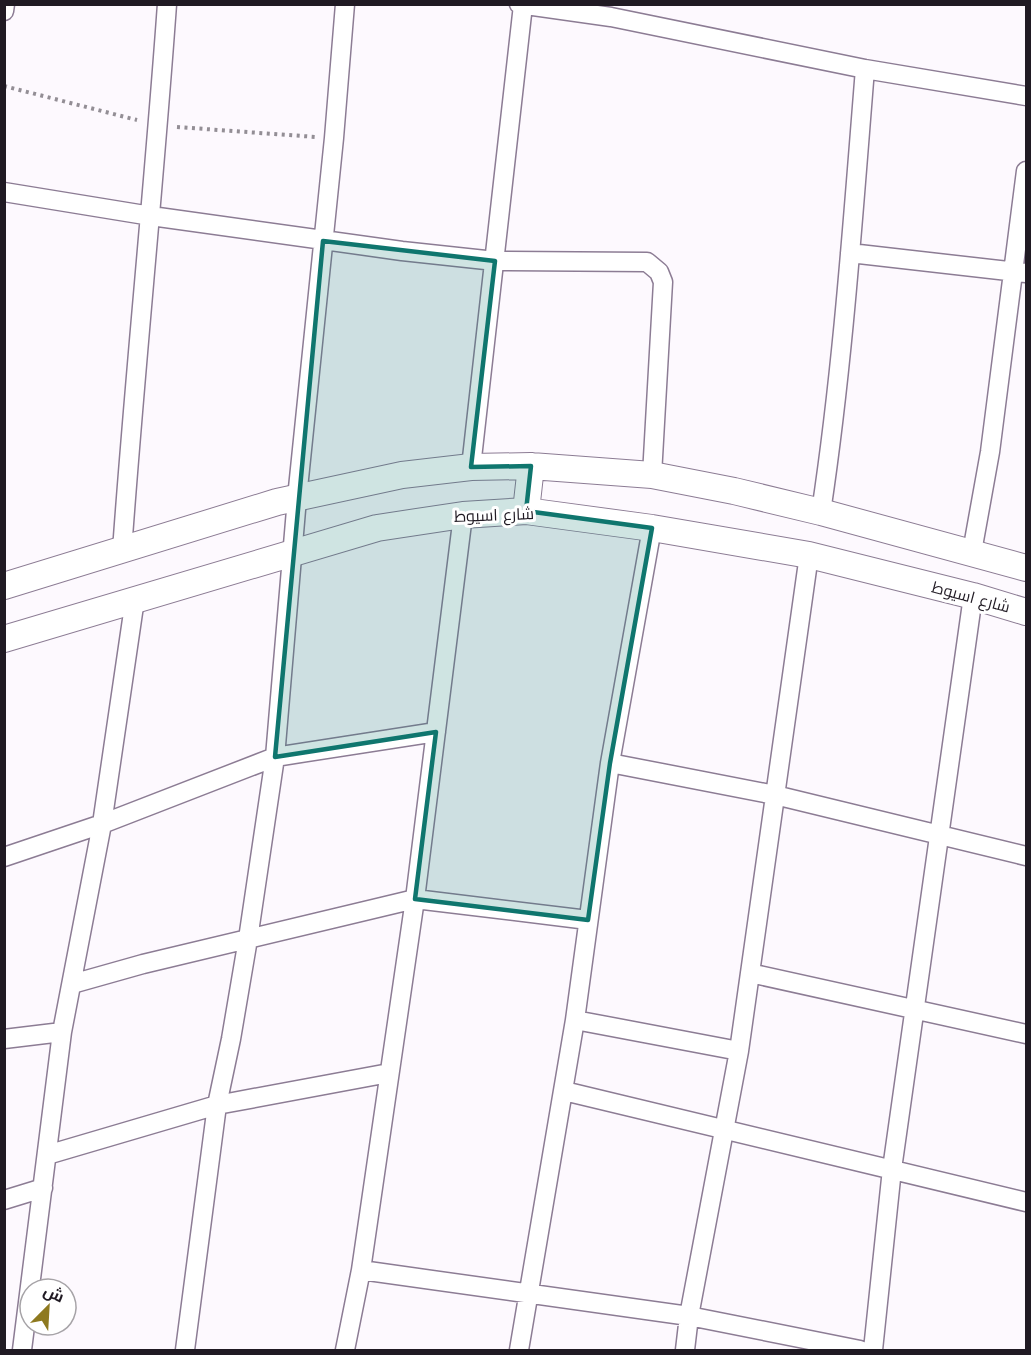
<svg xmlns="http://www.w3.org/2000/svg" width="1031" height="1355" viewBox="0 0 1031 1355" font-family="'Work Sans',Cairo,sans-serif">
	<rect width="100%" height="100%" fill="#fdf9fe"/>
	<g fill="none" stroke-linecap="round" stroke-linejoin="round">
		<g stroke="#8c7c94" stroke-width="21">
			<path id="street" d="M519 4 611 17 865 69 1026 96
				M4 11 5 4
				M4 192 151 216 402 251 495 261 647 262 659 272 663 282 652 475
				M850 253 1026 273
				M471 467 523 5
				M821 512C843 366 853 217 865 69
				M652 528 610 763 575 1020 739 1051
				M122 551C135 369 154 187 167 4
				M972 552 990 452 1026 171
				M610 763 775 795 1026 856
				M4 857 102 824 275 757 436 732
				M750 973 1026 1034
				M72 984 143 964 415 899 588 920
				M4 1039 62 1032
				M564 1091 1026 1202
				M47 1155 217 1105 389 1073
				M4 1200 43 1188
				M361 1270 689 1316 860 1350
				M22 1350 62 1032 102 824 135 599
				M185 1350 217 1105 231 1039 248 939 275 757 297 498 334 138 345 4
				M345 1350 361 1270 415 899 463 515
				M519 1350 575 1020
				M685 1350 689 1316 739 1051 809 555
				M873 1350 892 1169 973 596"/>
		</g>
		<g stroke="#8c7c94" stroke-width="28">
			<path id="secondary" d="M526 511 531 466
				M4 586 277 502 402 475 471 467 531 466 652 475 734 491 821 512 1026 568
				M4 639 377 528 463 515 526 511 652 528 809 555 973 596 1026 612"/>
		</g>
		<path stroke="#938e95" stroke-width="4" stroke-dasharray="3 4.5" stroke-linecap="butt" d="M4 86 137 120
			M177 127 316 137"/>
		<use href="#street" stroke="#fff" stroke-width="18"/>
		<use href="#secondary" stroke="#fff" stroke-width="26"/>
	</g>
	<path fill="#0f766e" fill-opacity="0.2" stroke="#0f766e" stroke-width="4.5" stroke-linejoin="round" d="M323 241 495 261 471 467 531 466 526 511 652 528 610 763 588 920 415 899 436 732 275 757Z"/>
	<g text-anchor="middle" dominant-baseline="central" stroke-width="6" stroke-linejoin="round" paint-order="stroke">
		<g font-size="16" fill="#201a23" stroke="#fff">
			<text transform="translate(494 515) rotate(-2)">شارع اسيوط</text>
			<text transform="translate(971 597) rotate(15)">شارع اسيوط</text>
		</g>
	</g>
	<rect width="1031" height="1355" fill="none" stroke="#201a23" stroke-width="12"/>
	<g transform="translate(48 1307) rotate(24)"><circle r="28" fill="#ffffff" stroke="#a6a3a7" stroke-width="1.5"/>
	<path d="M0-4.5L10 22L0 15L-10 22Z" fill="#8e791f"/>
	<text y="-9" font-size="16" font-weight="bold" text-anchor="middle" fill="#201a23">ش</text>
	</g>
</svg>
